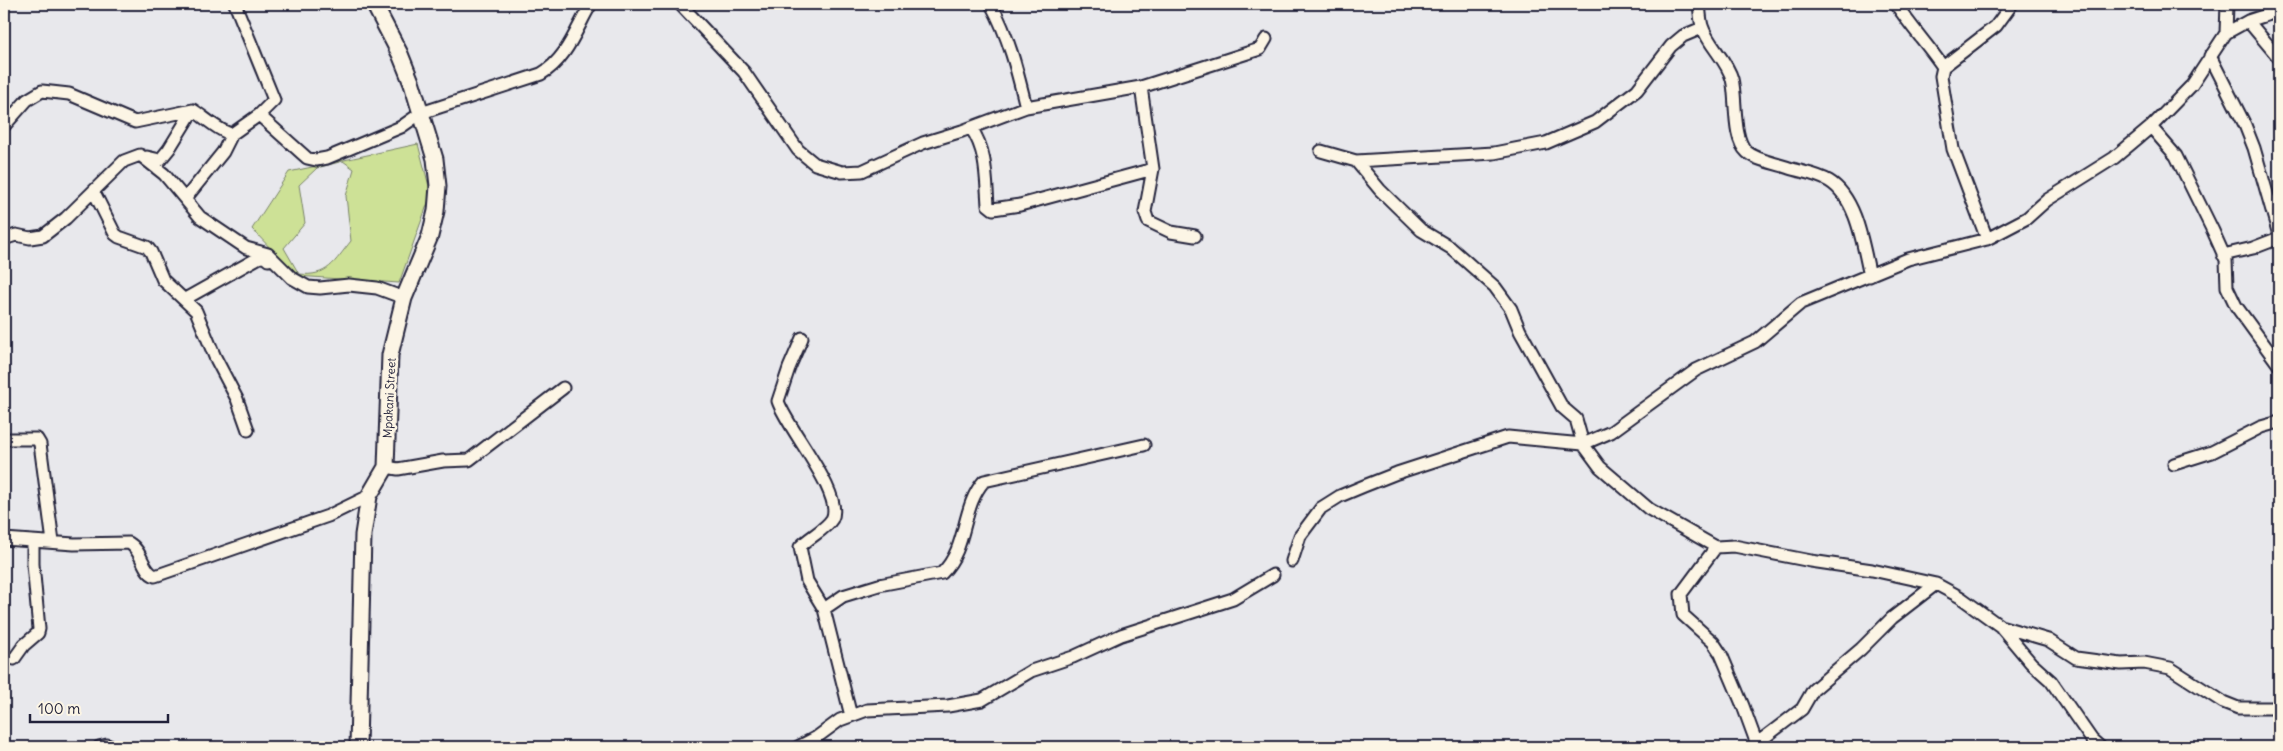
<svg xmlns="http://www.w3.org/2000/svg" width="2283" height="751" viewBox="0 0 2283 751" font-family="Delius,sans-serif">
	<rect width="100%" height="100%" fill="#e8e8ec"/>
	<filter id="ink" filterUnits="userSpaceOnUse"><feTurbulence type="fractalNoise" baseFrequency=".02" numOctaves="2"/><feDisplacementMap in="SourceGraphic" scale="10" xChannelSelector="R" yChannelSelector="G"/><feConvolveMatrix kernelMatrix="1 2 1 2 8 2 1 2 1" color-interpolation-filters="sRGB"/></filter>
	<g filter="url(#ink)">
		<path fill="#cde196" stroke="#788268" fill-rule="evenodd" d="M418 144 431 194 399 283 297 276 252 229 289 172ZM343 161 354 169 346 196 351 241C334 262 328 277 299 274L284 248 305 223 299 185 317 168Z"/>
		<g fill="none" stroke-linecap="round" stroke-linejoin="round">
			<g stroke="#22223b" stroke-width="15">
				<path id="street" d="M680 4 744 72 798 150 815 164 842 172 862 171 923 143 962 131 1026 107 1141 87 1260 49 1266 39
					M991 4C1009 37 1017 70 1026 107
					M1699 4C1700 11 1700 19 1702 26 1708 45 1727 60 1732 79 1737 98 1732 139 1747 152 1757 161 1777 163 1789 168 1802 172 1817 174 1829 181 1857 198 1863 246 1870 276
					M1896 4C1910 26 1928 45 1943 67L1941 76 1953 149 1987 239
					M2248 21 2279 58
					M2226 33 2227 4
					M2210 56 2245 125 2254 148 2279 235
					M1943 67 1996 26 2012 4
					M1141 87 1153 169 1145 212 1148 221 1171 232 1195 236
					M259 115 307 158 316 160 327 158 401 127 421 113 541 74C567 59 576 29 591 4
					M4 126 27 100 42 91 69 94 135 122 193 110
					M2151 127 2176 156 2213 231 2226 260 2227 287 2236 306 2279 365
					M971 128C987 151 986 178 988 205L993 209 1020 205 1153 169
					M1321 151 1356 161 1494 153 1546 143 1595 122 1637 90 1671 46 1683 36 1702 28
					M147 157 160 160 169 149 193 110C204 117 220 132 232 134L259 115 274 100 235 4
					M1356 161 1380 190 1421 230 1451 248 1495 287 1511 309 1520 331 1562 407 1576 419 1583 444 1600 467 1649 509 1716 547 1734 546 1811 561 1872 570 1936 584 1960 597 2000 626 2031 663 2051 681 2092 740 2100 747
					M94 192 115 234 119 237 147 247 151 252 163 280 196 311 215 357 237 399 248 430
					M185 199 223 152 232 134
					M4 239 16 235 30 238 43 236 66 218 124 161 140 155 164 174 200 217 246 248 268 254 292 278 308 287 320 288 349 285 377 288 404 298
					M2223 255 2253 248 2279 238
					M185 299 258 258 264 256 268 260
					M802 338 789 368 778 401C786 427 845 495 832 519 825 530 809 537 800 547L807 581 824 609
					M4 439H37L40 444 53 542
					M2174 464 2212 452 2261 427 2279 422
					M386 467 398 469 443 461 469 460 563 388
					M4 539 74 544 129 543C143 551 142 571 155 576L328 516 369 496
					M1716 547 1681 594 1683 615 1713 642 1721 654 1743 706 1758 747
					M1292 561 1300 536 1321 508 1340 496 1364 486 1397 473 1508 437 1583 444 1611 432 1696 370 1755 342 1801 303 1908 259 1987 239 2027 218 2047 200 2114 158 2151 127 2192 85 2226 33 2248 21 2279 11
					M2000 626 2048 640 2076 658 2121 664 2144 663 2170 668 2223 702 2238 708H2279
					M14 659 24 645 38 633 39 629 33 564V542
					M851 716 824 609 843 596 879 585 942 573C968 548 961 507 984 481L1144 445
					M1756 744 1802 709 1813 690 1861 649 1892 618 1936 584
					M99 747 107 745 111 747
					M798 747 817 737 840 720 867 710 948 706 982 700 1031 671 1073 657 1121 635 1233 599 1273 575"/>
			</g>
			<g stroke="#22223b" stroke-width="19">
				<path id="secondary" d="M358 747 363 535 369 496 386 467 390 355 404 298 430 236 436 211 438 186 435 159 412 84 400 54 374 4"/>
			</g>
			<use href="#street" stroke="#fcf5e5" stroke-width="11"/>
			<use href="#secondary" stroke="#fcf5e5" stroke-width="15"/>
		</g>
	</g>
	<g text-anchor="middle" dominant-baseline="central" stroke-width="5" stroke-linejoin="round" paint-order="stroke">
		<g font-size="12" fill="#22223b" stroke="#fcf5e5">
			<text transform="translate(389 398) rotate(-87)">Mpakani Street</text>
		</g>
	</g>
	<rect width="2283" height="751" fill="none" stroke="#fcf5e5" stroke-width="20"/>
	<rect x="10" y="10" width="2263" height="731" fill="none" stroke="#22223b" stroke-width="2" filter="url(#ink)"/>
	<path d="M30 714v8h138v-8" fill="none" stroke="#22223b" stroke-width="2.5"/>
	<text x="38" y="714" font-size="15" fill="#22223b" stroke="#fcf5e5" stroke-width="4" paint-order="stroke">100 m</text>
</svg>
